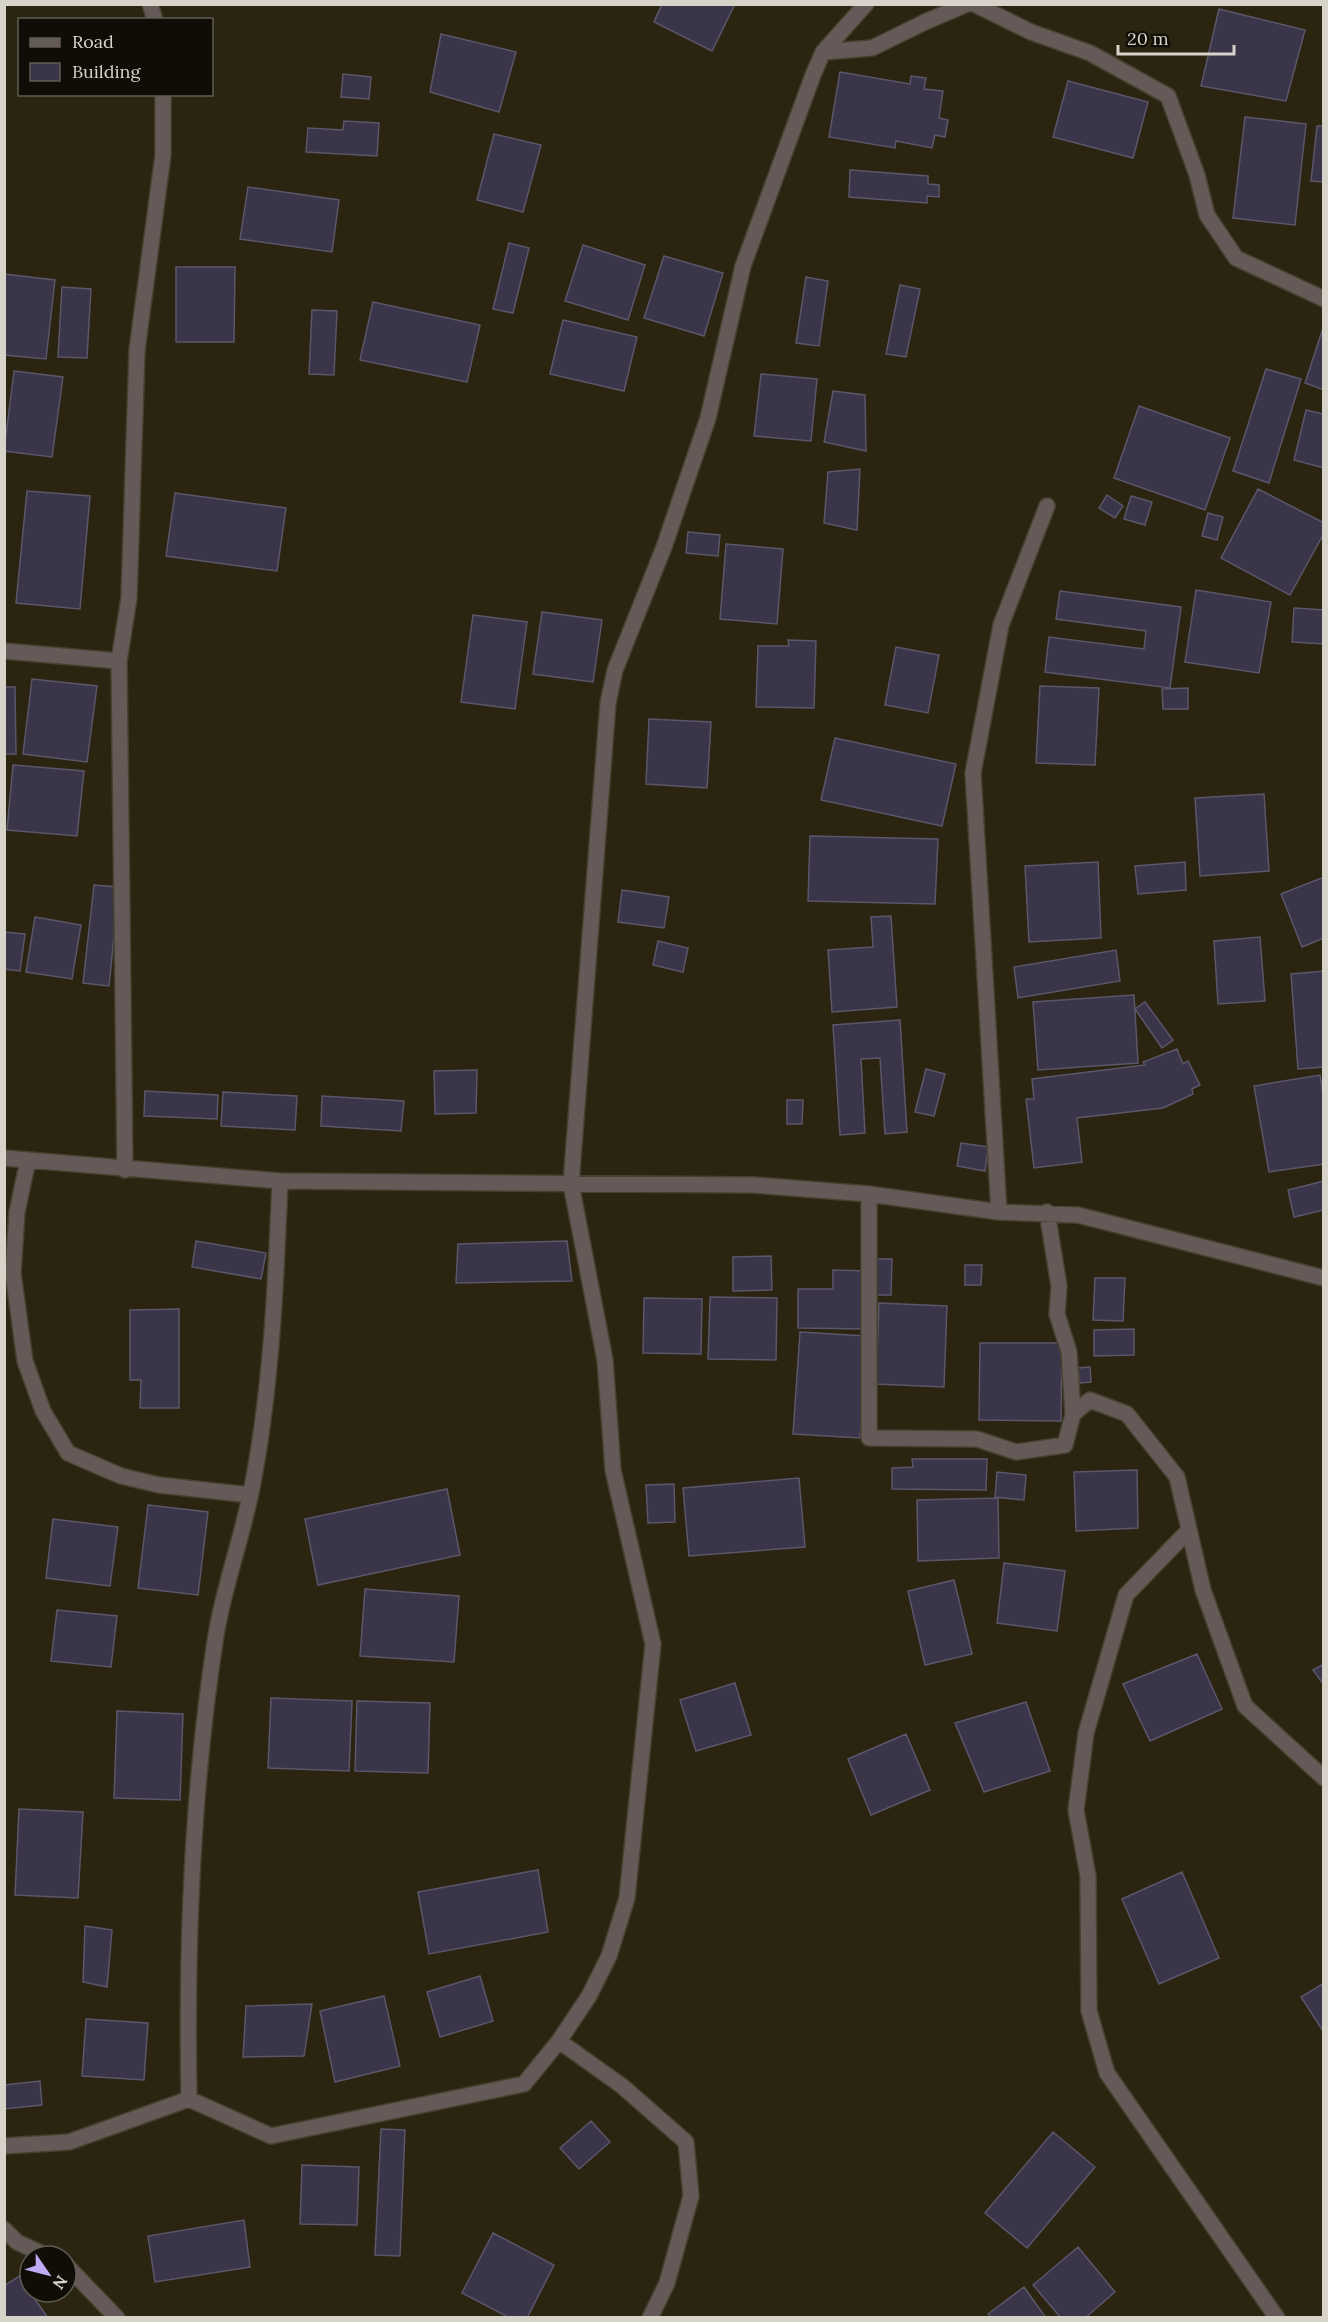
<svg xmlns="http://www.w3.org/2000/svg" width="1328" height="2322" viewBox="0 0 1328 2322" font-family="Lora,serif">
	<rect width="100%" height="100%" fill="#2a2411"/>
	<path fill="#3a3548" stroke="#5b566a" stroke-width="1.5" d="M662 4H735L712 51 654 22Z
		M1219 9 1305 30 1286 101 1201 86Z
		M441 34 516 52 499 112 430 92Z
		M840 72 910 84 911 76 926 78 924 89 943 91 939 118 948 120 945 137 935 135 932 148 896 141 895 148 829 137Z
		M343 74 371 77 369 99 341 97Z
		M1068 81 1148 102 1133 158 1053 137Z
		M1245 117 1306 124 1295 225 1233 218Z
		M344 121 379 123 377 156 306 152 308 128 343 130Z
		M1317 126H1324V182L1311 181Z
		M494 134 541 145 523 212 477 200Z
		M850 170 928 176V184L939 185V197L927 196V203L849 197Z
		M248 187 339 200 332 252 240 239Z
		M509 243 529 248 513 313 493 309Z
		M583 245 645 265 628 320 565 301Z
		M664 256 723 273 704 336 644 318Z
		M176 267H235L234 342H176Z
		M4 274 55 280 46 359 4 355Z
		M806 277 828 281 819 346 796 343Z
		M900 285 920 289 906 357 886 354Z
		M62 287 91 289 87 358 58 357Z
		M373 302 480 325 467 382 360 360Z
		M312 310 337 311 334 375 309 374Z
		M563 320 637 337 624 391 550 374Z
		M1323 328H1324V390L1305 383Z
		M1266 369 1301 379 1269 483 1233 471Z
		M14 371 63 377 52 457 4 451Z
		M761 374 817 379 811 441 754 436Z
		M833 391 865 395 866 451 824 442Z
		M1139 406 1230 438 1205 510 1114 478Z
		M1306 410 1324 414V468L1294 460Z
		M860 469 857 530 824 523 828 472Z
		M1258 489 1324 523V533L1290 595 1221 558Z
		M27 491 90 496 80 609 16 603Z
		M175 493 286 508 277 571 166 556Z
		M1107 495 1123 506 1115 518 1099 508Z
		M1131 496 1152 502 1145 525 1124 519Z
		M1208 513 1223 517 1217 540 1202 536Z
		M688 532 720 535 718 556 686 553Z
		M726 544 783 549 777 624 720 619Z
		M1196 590 1271 602 1259 673 1185 662Z
		M1060 591 1181 607 1170 688 1045 672 1049 637 1144 649 1146 631 1056 619Z
		M1294 608 1324 610V644L1292 642Z
		M542 612 602 620 593 682 533 674Z
		M473 615 527 622 515 709 461 702Z
		M788 640 816 641 814 708 756 707 758 646H789Z
		M896 647 939 655 928 713 885 705Z
		M32 679 97 686 87 762 23 754Z
		M1040 686 1099 688 1095 765 1036 763Z
		M4 687H15L16 754H4Z
		M1188 688V709H1163L1162 689Z
		M649 719 711 722 707 788 646 784Z
		M835 738 956 764 942 826 821 800Z
		M13 765 84 771 77 836 7 830Z
		M1264 794 1269 871 1200 876 1195 798Z
		M810 836 938 839 935 904 808 901Z
		M1098 862 1101 938 1029 942 1025 866Z
		M1185 862 1186 890 1138 894 1135 866Z
		M1324 877V938L1302 947 1281 894Z
		M94 885 119 887 109 986 83 983Z
		M622 890 669 897 664 928 618 922Z
		M891 916 897 1007 832 1012 828 950 873 947 871 917Z
		M35 917 81 925 72 979 26 972Z
		M4 932 25 934 20 971 4 969Z
		M1260 937 1265 1001 1218 1004 1214 941Z
		M658 941 688 948 683 972 653 965Z
		M1116 950 1120 981 1018 998 1014 967Z
		M1324 971V1067L1298 1069 1291 974Z
		M1134 995 1138 1063 1038 1070 1033 1002Z
		M1145 1002 1173 1040 1162 1048 1135 1009Z
		M900 1020 907 1132 885 1134 880 1058 861 1059 865 1133 840 1135 833 1025Z
		M1177 1049 1183 1064 1188 1061 1200 1085 1192 1089 1193 1094 1163 1108 1077 1118 1082 1162 1034 1168 1026 1099H1034L1032 1079 1145 1065 1143 1062Z
		M926 1069 945 1074 934 1116 915 1112Z
		M477 1070 476 1113 435 1114 434 1071Z
		M1320 1075 1324 1100V1164L1269 1172 1254 1086Z
		M145 1091 218 1095 217 1119 144 1116Z
		M223 1092 297 1096 295 1130 221 1126Z
		M322 1096 404 1101 401 1131 321 1126Z
		M787 1100H803L802 1124H787Z
		M961 1143 988 1147 985 1171 957 1166Z
		M1324 1181V1210L1294 1217 1288 1190Z
		M196 1241 266 1253 261 1279 192 1267Z
		M567 1241 572 1281 456 1283 458 1244Z
		M771 1256 772 1290 733 1291V1257Z
		M874 1259H892L891 1295H874Z
		M965 1265H982L981 1285H965Z
		M833 1270 868 1271 867 1329 798 1328V1289H833Z
		M1095 1278H1125L1123 1321 1093 1320Z
		M710 1297 777 1298 776 1360 708 1359Z
		M644 1298 702 1299 701 1354 643 1353Z
		M879 1303 947 1306 944 1387 876 1384Z
		M179 1309V1408H140L141 1380H130V1310Z
		M1134 1329V1355L1094 1356V1330Z
		M800 1332 866 1336 860 1438 793 1434Z
		M980 1343H1062L1061 1421 979 1420Z
		M1090 1367 1091 1382 1080 1383 1078 1368Z
		M912 1459H987L986 1490 892 1489V1468L913 1467Z
		M1137 1470 1138 1528 1076 1531 1074 1472Z
		M997 1472 1026 1475 1024 1500 995 1497Z
		M799 1478 805 1547 689 1556 683 1488Z
		M674 1484 675 1522 648 1523 646 1485Z
		M447 1489 460 1555 318 1585 305 1519Z
		M998 1498 999 1558 918 1561 917 1500Z
		M148 1505 208 1512 198 1595 138 1588Z
		M53 1519 118 1527 110 1586 46 1578Z
		M1004 1563 1065 1571 1057 1631 997 1623Z
		M954 1580 972 1654 925 1665 908 1591Z
		M365 1589 459 1596 454 1662 360 1656Z
		M57 1610 117 1616 111 1667 51 1661Z
		M1197 1654 1222 1709 1150 1741 1123 1684Z
		M1324 1664V1685L1313 1670Z
		M735 1683 751 1735 696 1751 680 1700Z
		M271 1698 352 1701 349 1771 268 1768Z
		M357 1701 430 1703 428 1773 355 1771Z
		M1026 1702 1050 1771 984 1792 955 1723Z
		M117 1711 183 1714 180 1800 114 1798Z
		M906 1734 930 1790 871 1815 848 1759Z
		M19 1809 83 1812 78 1898 15 1895Z
		M538 1870 548 1932 429 1954 418 1892Z
		M1182 1872 1219 1958 1159 1984 1122 1899Z
		M85 1926 112 1930 107 1987 83 1982Z
		M480 1976 493 2021 440 2037 427 1992Z
		M1324 1983V2031H1323L1301 1997Z
		M384 1996 400 2066 335 2082 320 2011Z
		M312 2004 304 2056 243 2057 246 2006Z
		M86 2019 148 2023 144 2080 82 2076Z
		M40 2081 42 2105 4 2109V2085Z
		M591 2121 610 2142 579 2169 560 2148Z
		M381 2129 405 2130 400 2256 375 2255Z
		M1053 2132 1095 2167 1027 2248 985 2213Z
		M302 2165 359 2167 357 2225 300 2224Z
		M244 2220 250 2267 155 2282 148 2236Z
		M493 2233 554 2265 527 2318H510L462 2293Z
		M1078 2247 1115 2292 1085 2318H1061L1033 2285Z
		M21 2275 30 2292 48 2318H4V2286Z
		M1024 2287 1046 2318H992L988 2314Z"/>
	<g fill="none" stroke-linecap="round" stroke-linejoin="round">
		<g stroke="#46402e" stroke-width="18">
			<path id="minor" d="M150 4 155 20
				M974 4 1031 32 1090 53 1168 96 1197 175 1207 215 1236 258 1324 299
				M823 52 872 48 925 22 967 4
				M4 651 119 661
				M4 1158 280 1181 754 1185 869 1194 999 1212 1078 1215 1324 1278
				M28 1160 17 1212 13 1273 25 1361 43 1411 68 1453 121 1476 159 1485 250 1495
				M125 1170 119 661 129 598 137 350 163 155V94
				M869 1194V1438L977 1439 1016 1452 1065 1445 1073 1414 1069 1352 1057 1314 1059 1286 1047 1212
				M999 1212 973 773 1001 625 1047 506
				M1073 1414 1090 1400 1127 1414 1177 1477 1203 1590 1245 1706 1324 1778
				M1189 1530 1126 1595 1086 1733 1076 1810 1088 1876 1089 2011 1107 2073 1277 2318
				M559 2041 622 2086 686 2142 691 2196 667 2283 650 2318
				M189 2099C186 1944 192 1788 216 1635 225 1581 245 1530 254 1477 272 1379 276 1279 280 1181
				M4 2146 69 2142 189 2099 271 2136 524 2084 559 2041 589 1996 609 1956 627 1898 653 1644 613 1470 605 1360 571 1184 608 703 615 670 664 547 708 418 743 266 813 75 823 52 866 4
				M4 2229 17 2242 47 2256
				M66 2265 117 2318"/>
		</g>
		<use href="#minor" stroke="#655a57" stroke-width="15"/>
	</g>
	<rect width="1328" height="2322" fill="none" stroke="#d7d3c8" stroke-width="12"/>
	<rect x="18" y="18" width="195" height="78" fill="#100d06" stroke="#605c54" stroke-width="1.5"/>
	<rect x="30" y="38" width="30" height="9" fill="#655a57" stroke="#605c54" stroke-width="1.5"/>
	<text x="72" y="48" font-size="18" fill="#d7d3c8">Road</text>
	<rect x="30" y="63" width="30" height="18" fill="#3a3548" stroke="#605c54" stroke-width="1.5"/>
	<text x="72" y="78" font-size="18" fill="#d7d3c8">Building</text>
	<g transform="translate(48 2274) rotate(125)"><circle r="28" fill="#100d06" stroke="#605c54" stroke-width="1.5"/>
	<path d="M0-4.5L10 22L0 15L-10 22Z" fill="#bfa9f4"/>
	<text y="-9" font-size="16" font-weight="bold" text-anchor="middle" fill="#d7d3c8">N</text>
	</g>
	<path d="M1118 45v9h116v-9" fill="none" stroke="#d7d3c8" stroke-width="3"/>
	<text x="1127" y="45" font-size="18" fill="#d7d3c8" stroke="#100d06" stroke-width="4.5" paint-order="stroke">20 m</text>
</svg>
